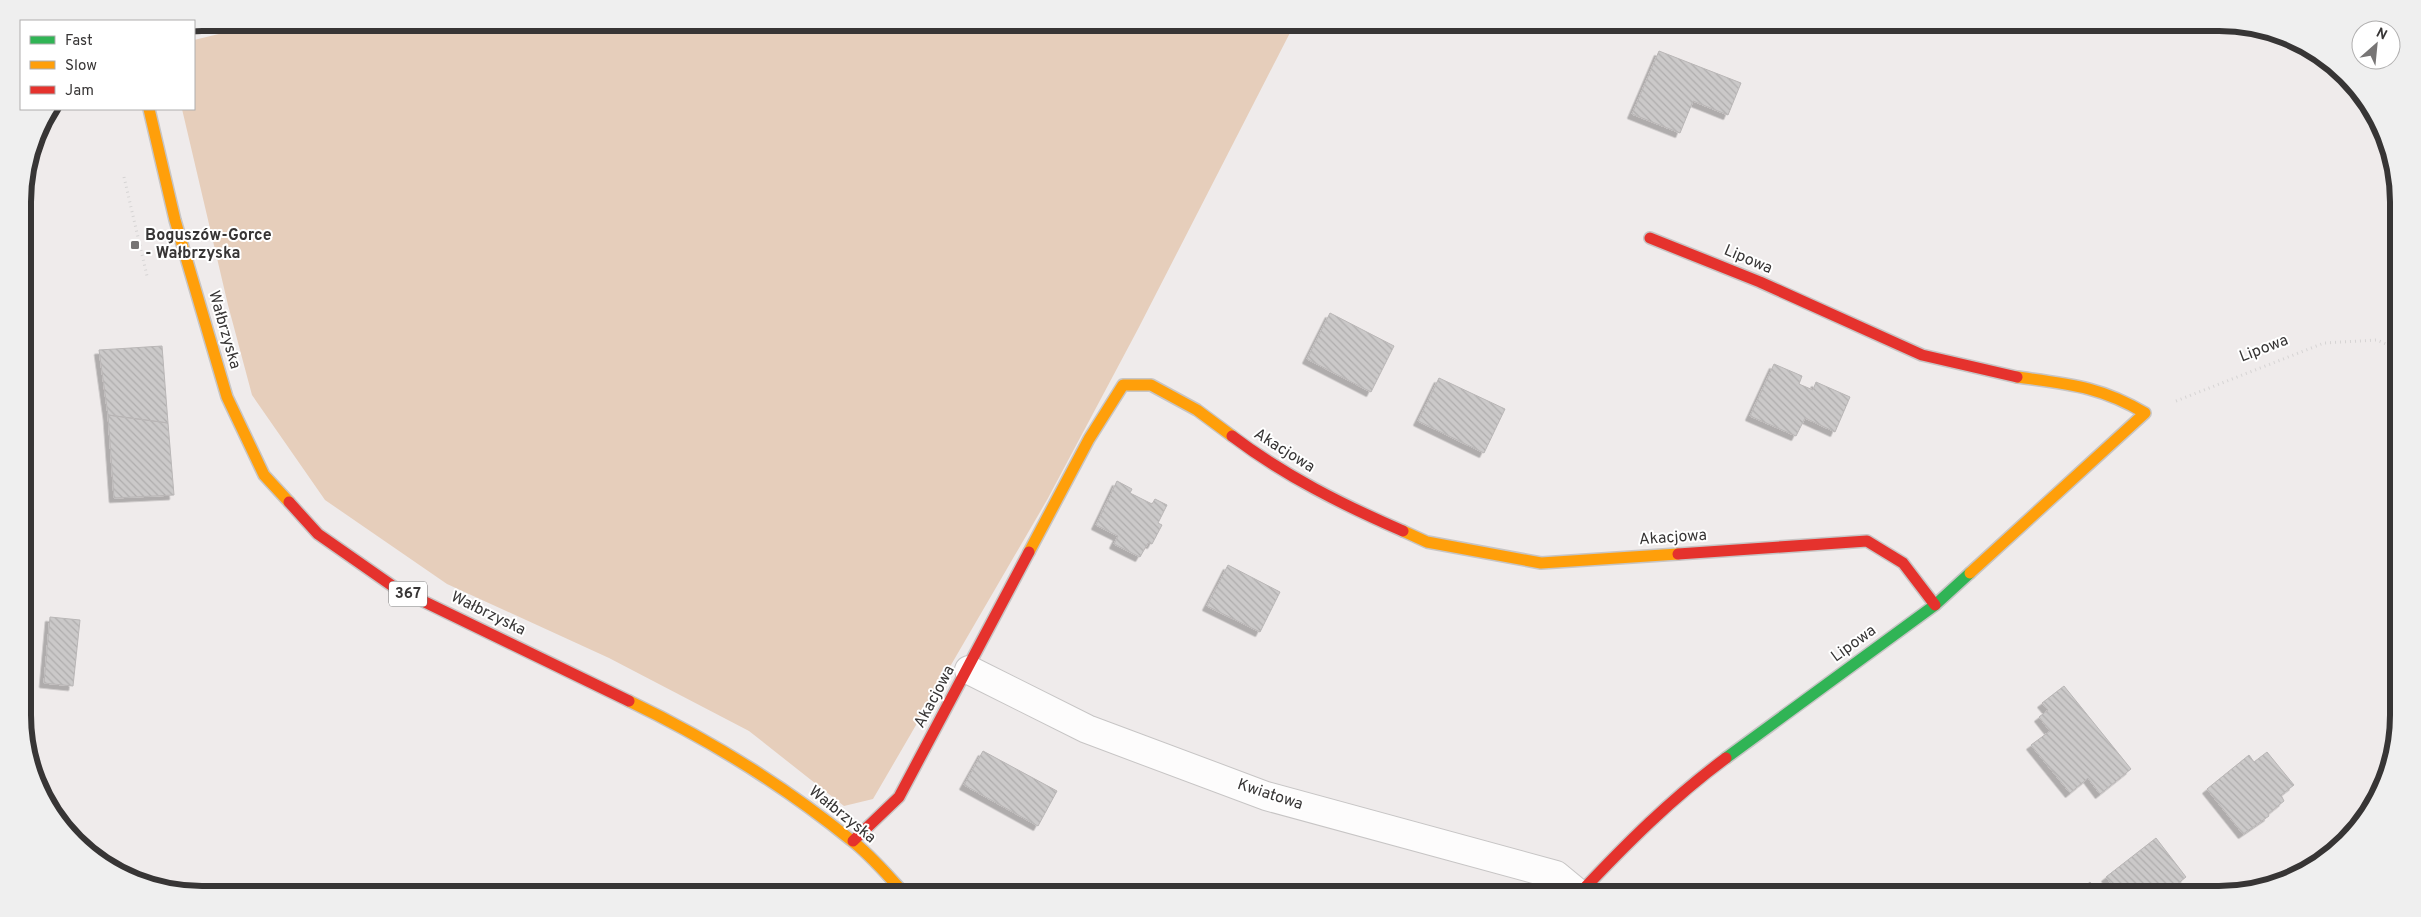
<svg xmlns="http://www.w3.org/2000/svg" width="2421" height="917" viewBox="0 0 2421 917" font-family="Overpass,sans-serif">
	<defs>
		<pattern id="building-back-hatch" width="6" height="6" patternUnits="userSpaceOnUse" patternTransform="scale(1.25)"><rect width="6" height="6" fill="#cbc9c9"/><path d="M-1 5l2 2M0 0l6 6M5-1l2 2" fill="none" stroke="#afadad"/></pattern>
		<filter id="shadow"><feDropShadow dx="-4.5" dy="4.5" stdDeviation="0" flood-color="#0004"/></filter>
	</defs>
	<rect width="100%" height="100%" fill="#efebeb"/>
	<path fill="#e6cebb" d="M264 23H1295L1138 329 1047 500 873 799 844 806 749 731 609 658 447 584 325 500 252 395 228 305 182 109H194V40Z"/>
	<path fill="url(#building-back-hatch)" stroke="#b9b6b6" filter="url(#shadow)" d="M1659 51 1741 83 1728 115 1693 101 1680 133 1632 114Z
		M1330 313 1394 346 1371 392 1307 359Z
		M162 346 168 423 108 415 99 350Z
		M1774 364 1802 376 1799 384 1813 390 1816 382 1850 397 1835 432 1805 418 1796 436 1750 416Z
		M1439 378 1505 409 1484 453 1418 421Z
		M108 415 168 423 174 495 114 498Z
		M1117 481 1132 489 1130 493 1152 504 1155 499 1167 505 1158 523 1162 525 1152 544 1148 543 1140 557 1114 544 1118 536 1096 525Z
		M1228 565 1280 592 1260 632 1207 606Z
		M50 617 80 620 73 686 44 683Z
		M2064 686 2131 769 2100 794 2088 778 2070 793 2031 745 2050 731 2039 717 2048 710 2042 703Z
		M983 751 1057 791 1038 826 964 785Z
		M2267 752 2294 785 2281 795 2284 801 2268 814 2269 816 2243 834 2207 789 2249 755 2254 762Z
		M2156 838 2186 877 2165 894H2119L2106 877Z
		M2090 882 2100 894H2075Z"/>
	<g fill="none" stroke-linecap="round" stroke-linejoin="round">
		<g stroke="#c7c5c5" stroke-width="30">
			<path id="street" d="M969 670 1087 729 1266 796 1556 875 1579 894"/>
		</g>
		<g stroke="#c7c5c5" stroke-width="14">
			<path id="fast" d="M1726 758 1935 605 1970 573"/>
		</g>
		<g stroke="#c7c5c5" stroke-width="14">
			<path id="slow" d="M149 109 175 220 227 397 264 475 289 502
				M1403 531 1427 542 1541 563 1678 554
				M1029 552 1089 439 1123 385H1151L1197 410 1232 436
				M1970 573 2145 413C2100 386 2068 384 2017 377
				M629 701C708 739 783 785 851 840 871 855 888 876 905 894"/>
		</g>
		<g stroke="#c7c5c5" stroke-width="14">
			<path id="jam" d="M1650 238 1760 282 1922 355 2017 377
				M1232 436C1285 476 1343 505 1403 531
				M289 502 318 534 394 587 629 701
				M1678 554 1867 541 1903 563 1935 605
				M853 841 899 797 1029 552
				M1579 894C1625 845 1672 798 1726 758"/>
		</g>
		<path stroke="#d6d4d4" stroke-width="3" stroke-dasharray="1 4" stroke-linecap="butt" d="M124 177 147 276
			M2176 401 2324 343 2377 340 2397 349"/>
		<use href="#street" stroke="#fdfcfc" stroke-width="28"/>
		<use href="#fast" stroke="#30b455" stroke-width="11"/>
		<use href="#slow" stroke="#ff9f0a" stroke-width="11"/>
		<use href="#jam" stroke="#e5322d" stroke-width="11"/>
	</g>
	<rect fill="#777575" stroke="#fff" stroke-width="2" x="130" y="240" width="10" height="10" rx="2.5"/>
	<g text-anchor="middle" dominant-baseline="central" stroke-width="4" stroke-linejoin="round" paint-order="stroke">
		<rect fill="#fff" stroke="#737272" stroke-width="1" x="389" y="581.5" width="38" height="25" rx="4"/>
		<g font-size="15" font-weight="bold" fill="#373535">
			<text x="408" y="594">367</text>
		</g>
		<g font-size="16" font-weight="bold" fill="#373535" stroke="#fff" text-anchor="start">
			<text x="145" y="236">Boguszów-Gorce<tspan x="145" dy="18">- Wałbrzyska</tspan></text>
		</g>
		<g font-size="16" fill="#373535" stroke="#fff">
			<text transform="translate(1748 260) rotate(23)">Lipowa</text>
			<text transform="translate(224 330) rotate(74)">Wałbrzyska</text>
			<text transform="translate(2264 349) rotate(-21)">Lipowa</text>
			<text transform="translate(1284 451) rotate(32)">Akacjowa</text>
			<text transform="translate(1673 538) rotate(-4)">Akacjowa</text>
			<text transform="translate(488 614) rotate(26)">Wałbrzyska</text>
			<text transform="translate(1854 644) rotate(-36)">Lipowa</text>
			<text transform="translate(935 697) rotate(-62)">Akacjowa</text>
			<text transform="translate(1270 795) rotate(18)">Kwiatowa</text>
			<text transform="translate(842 815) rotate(39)">Wałbrzyska</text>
		</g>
	</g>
	<path d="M0 0H2421V917H0ZM202 31H2219A171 171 0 0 1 2390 202V715A171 171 0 0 1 2219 886H202A171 171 0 0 1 31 715V202A171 171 0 0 1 202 31Z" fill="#efefef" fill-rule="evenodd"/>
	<path fill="none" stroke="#373535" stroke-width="6" d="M202 31H2219A171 171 0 0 1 2390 202V715A171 171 0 0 1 2219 886H202A171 171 0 0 1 31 715V202A171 171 0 0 1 202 31Z"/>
	<rect x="20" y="20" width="175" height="90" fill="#ffffff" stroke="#afaeae"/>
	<rect x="30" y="36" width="25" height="8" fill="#30b455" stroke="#afaeae"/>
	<text x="65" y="45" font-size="15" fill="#373535">Fast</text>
	<rect x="30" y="61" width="25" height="8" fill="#ff9f0a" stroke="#afaeae"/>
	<text x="65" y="70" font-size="15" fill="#373535">Slow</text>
	<rect x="30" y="86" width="25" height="8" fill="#e5322d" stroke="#afaeae"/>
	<text x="65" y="95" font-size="15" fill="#373535">Jam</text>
	<g transform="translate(2376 45) rotate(27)"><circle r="24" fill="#ffffff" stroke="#afaeae"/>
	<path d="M0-4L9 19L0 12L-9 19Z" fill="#777575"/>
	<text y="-8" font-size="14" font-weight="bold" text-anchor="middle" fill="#373535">N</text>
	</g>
</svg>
